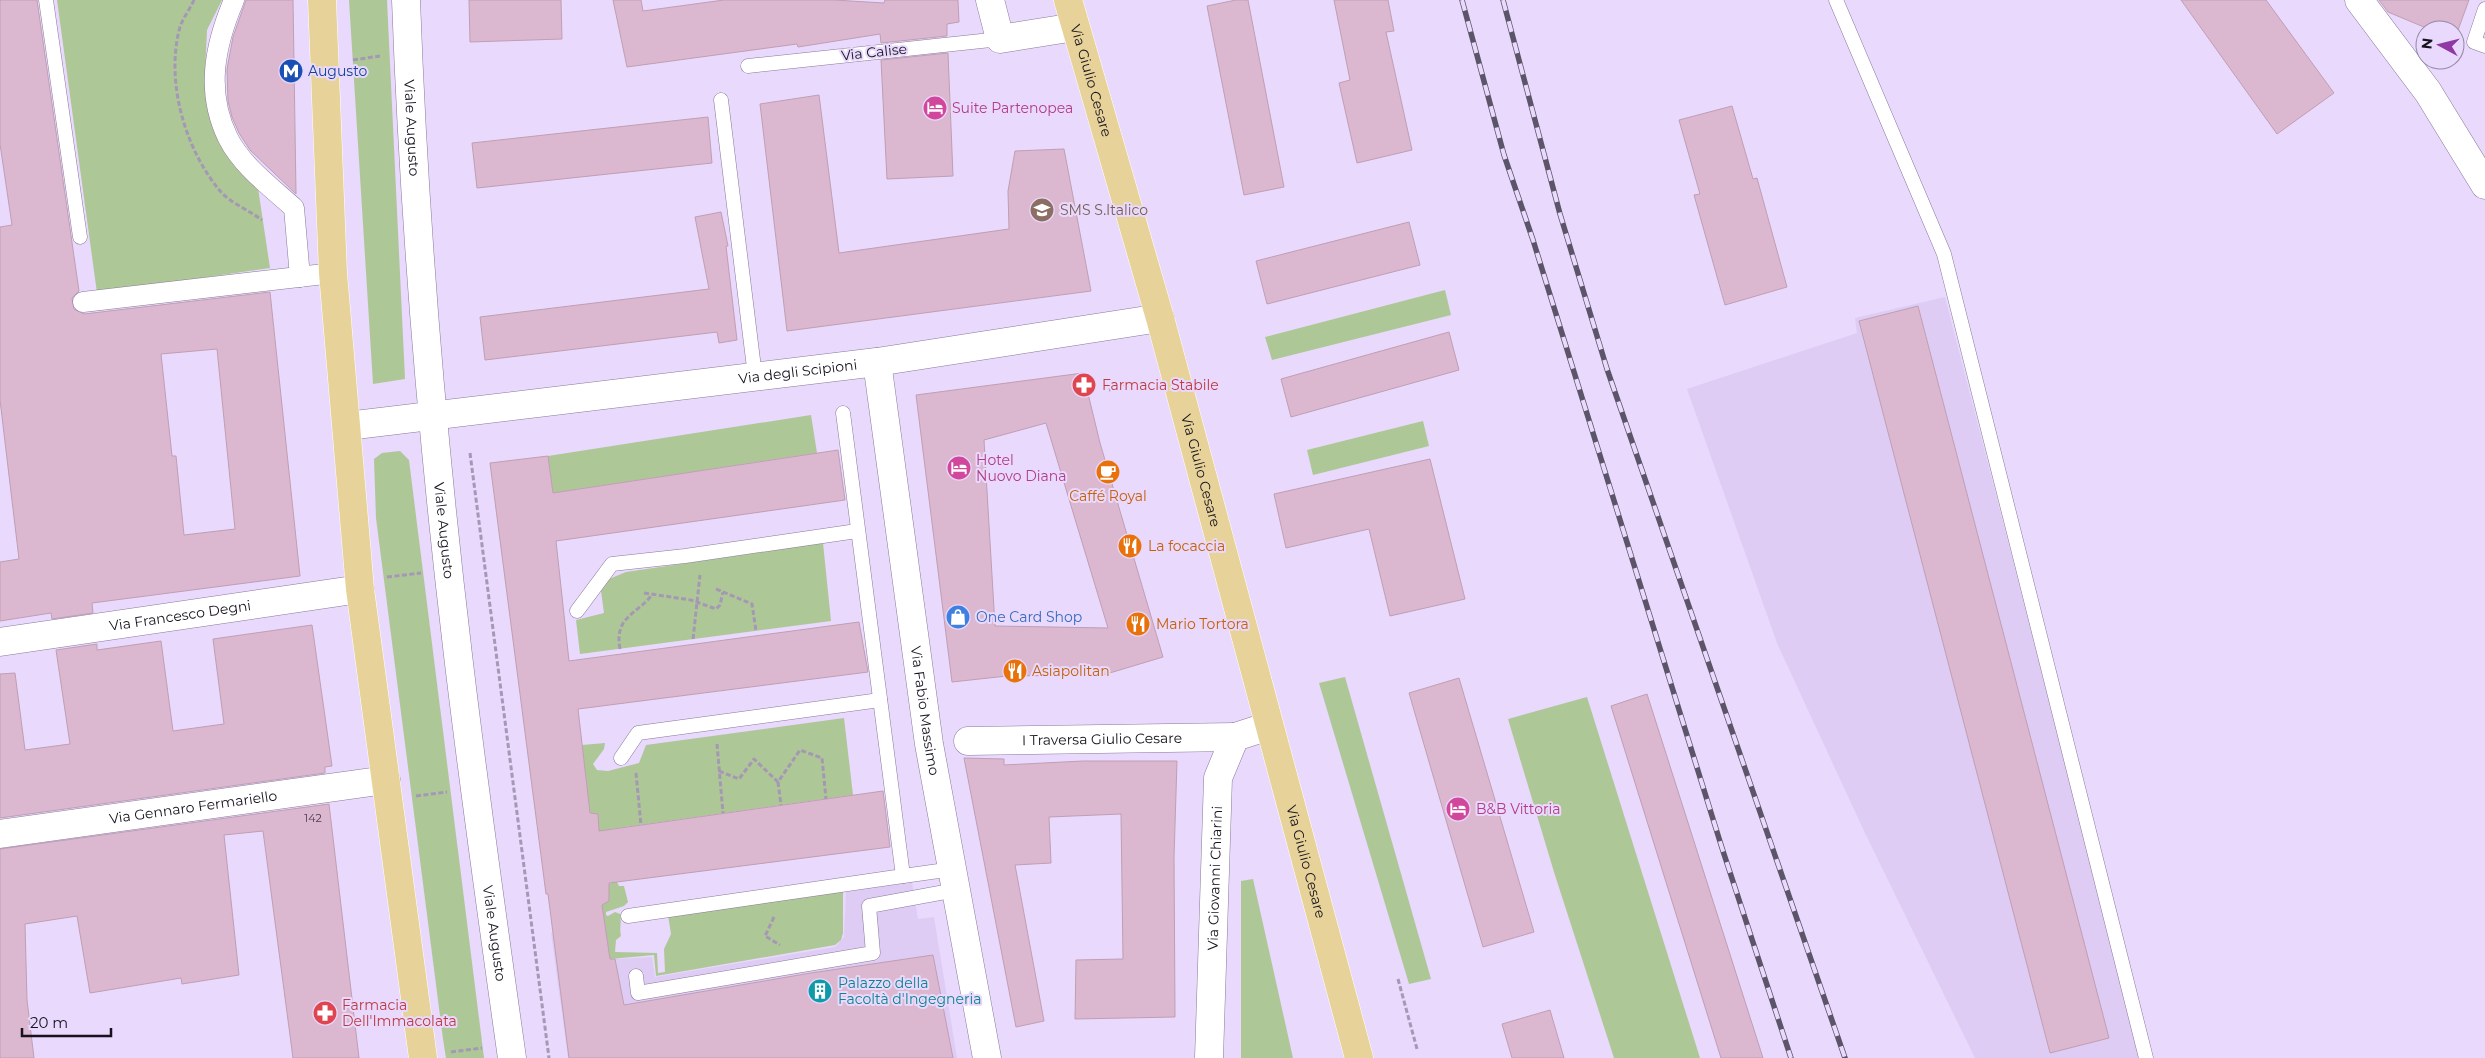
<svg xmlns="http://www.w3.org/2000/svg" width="2485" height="1058" font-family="Montserrat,sans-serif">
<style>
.built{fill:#deccf5}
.green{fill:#aec797}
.building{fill:#dbb8cf;stroke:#c09eb4;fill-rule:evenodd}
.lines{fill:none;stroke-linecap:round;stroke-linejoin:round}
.service-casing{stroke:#887a9a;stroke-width:15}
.pedestrian-casing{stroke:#887a9a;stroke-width:21}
.minor-casing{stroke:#887a9a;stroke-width:29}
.primary-casing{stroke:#fff;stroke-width:29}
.path{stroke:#a498b4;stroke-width:3;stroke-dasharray:5 2.5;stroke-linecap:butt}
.service{stroke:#fff;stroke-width:14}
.pedestrian{stroke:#fff;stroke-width:20}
.minor{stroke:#fff;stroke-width:28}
.primary{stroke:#e7d399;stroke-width:28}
.rail-casing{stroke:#5c5468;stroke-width:5.5}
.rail{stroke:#e8d9fd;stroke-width:4;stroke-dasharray:11;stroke-linecap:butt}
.labels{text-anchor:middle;stroke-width:4;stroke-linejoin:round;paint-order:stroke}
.number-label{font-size:11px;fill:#483c4a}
.street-label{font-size:14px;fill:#17121e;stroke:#e8d9fd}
.transit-label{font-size:14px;fill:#164399;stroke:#e8d9fd;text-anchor:start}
.hotel-label{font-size:14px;fill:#b23c85;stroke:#e8d9fd;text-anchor:start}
.education-label{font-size:14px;fill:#785e54;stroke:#e8d9fd;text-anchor:start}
.health-label{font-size:14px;fill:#be3a42;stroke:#e8d9fd;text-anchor:start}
.food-label{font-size:14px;fill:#c56008;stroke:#e8d9fd;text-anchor:start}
.shop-label{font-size:14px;fill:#366cbe;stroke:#e8d9fd;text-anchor:start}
.culture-label{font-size:14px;fill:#0d838f;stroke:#e8d9fd;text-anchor:start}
</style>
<rect width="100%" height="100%" fill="#e8d9fd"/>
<g class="built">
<path d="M1945,297L2141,1058H1975L1864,831L1777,643L1687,389L1857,333L1855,318Z"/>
<path d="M912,882L918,919L934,917L957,1058H568L551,933L607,926L618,959L652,957L655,977L835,947L844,937L846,892Z"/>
</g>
<g class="green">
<path d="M57,0H222L207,30L205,73L214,115L258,188L270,268L97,293Z"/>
<path d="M349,0H387L405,379L373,384Z"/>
<path d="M1445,290L1451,315L1272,360L1265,337Z"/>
<path d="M811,415L817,453L553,493L548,456Z"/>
<path d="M1423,421L1429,446L1313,475L1307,450Z"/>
<path d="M400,451L409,460L484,1058H446L443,1039L376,518L374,459L382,453Z"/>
<path d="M823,543L831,621L580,654L576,620L604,613L601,591L609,579L626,572Z"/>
<path d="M1345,677L1431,979L1409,984L1319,683Z"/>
<path d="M1587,697L1700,1058H1614L1554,872L1508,719Z"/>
<path d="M844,718L853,795L611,829L605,831L599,837L598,814L590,813L582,745L605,743L604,749L593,764L597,770L608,771L639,763L646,745Z"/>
<path d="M1253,879L1293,1058H1241V881Z"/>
<path d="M616,880L619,886H624L628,902L624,906L606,912V915L608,916L615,912L620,914C622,922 619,928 621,936L616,940L615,952L657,953L658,973L665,972L664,949L671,934L668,915L843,891V933L841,940L835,945L656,976L654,955L610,959L602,905L609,901V884Z"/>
</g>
<g class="building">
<path d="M0,0H37L79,291L72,298L74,309L84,314L270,292L300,576L92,603L93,613L52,619L51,613L0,621V562L19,559L0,400V227L12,225L0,144ZM217,349L235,529L184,535L176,456H172L161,354Z"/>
<path d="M246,0H293L296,194L250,150L239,133L232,117L228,101L227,69L233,37Z"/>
<path d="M469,0H561L562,39L470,42Z"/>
<path d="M613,0H641L643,11L724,0H834L884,3L885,0H958L959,22L947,24V36L881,43L880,34L798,47L797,44L627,67Z"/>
<path d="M1236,0H1248L1284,187L1244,195L1207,6Z"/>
<path d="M1334,0H1388L1394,31L1386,32L1412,150L1357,163L1339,83L1350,80Z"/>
<path d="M2181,0H2266L2334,93L2277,134Z"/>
<path d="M2379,0H2469L2458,30H2431L2388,12Z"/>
<path d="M948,53L953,176L887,179L881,60Z"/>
<path d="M819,95L839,253L1009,229L1008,191L1015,151L1064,149L1091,291L787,331L760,104Z"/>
<path d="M1732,106L1753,179L1757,178L1787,287L1725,305L1694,195L1700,194L1679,120Z"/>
<path d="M708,117L712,163L477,188L472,143Z"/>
<path d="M721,212L728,246H726L737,340L719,343L717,332L485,360L480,317L709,289L695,217Z"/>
<path d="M1409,222L1420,265L1267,304L1256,261Z"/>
<path d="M1918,306L2109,1038L2050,1053L1859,321Z"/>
<path d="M1449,332L1459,370L1291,417L1281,379Z"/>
<path d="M1083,373L1100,443L1163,657L1103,675L1007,676L952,682L916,395ZM1046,423L1108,628L995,626L984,440Z"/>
<path d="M838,450L845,500L556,541L569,661L859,622L866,661L868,672L578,709L590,813L598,814L599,831L883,791L890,847L609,883V901L602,905L610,959H615L624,1005L811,973L933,955L953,1058H569L548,894H546L490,463L548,456L553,493Z"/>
<path d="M1430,459L1465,599L1390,616L1369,529L1286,548L1274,494Z"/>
<path d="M312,625L332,766L325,767V773L0,818V674L15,673L25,750L70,744L56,650L97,644V650L161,641L173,731L224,724L213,639Z"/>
<path d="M1459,678L1534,932L1483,947L1409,693Z"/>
<path d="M1647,694L1763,1058H1721L1611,706Z"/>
<path d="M964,758L1004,759V765L1083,761H1177L1174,857L1175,1017L1075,1019L1076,960L1123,959L1121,814L1049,817L1051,863L1015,865L1044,1021L1016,1027Z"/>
<path d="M329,804L359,1058H293L263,831L224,835L239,975L182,984L181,978L90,993L77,916L25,924L27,1000L34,1058H0V849Z"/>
<path d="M1550,1010L1564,1058H1512L1502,1024Z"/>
</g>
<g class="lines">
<defs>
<g id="service">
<path d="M46,0L80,237"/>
<path d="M1836,0L1944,254L2146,1058"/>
<path d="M2485,9L2474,42L2485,46"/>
<path d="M748,66L1000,39"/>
<path d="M721,100L755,376"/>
<path d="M577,611L612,564L685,556L857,531"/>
<path d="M621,758L638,733L880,700"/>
<path d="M903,876L953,869"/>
<path d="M628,916L903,876L843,413"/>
<path d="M636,976L638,993L873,953L869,906L956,890"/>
</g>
<g id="pedestrian">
<path d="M234,0C215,45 205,91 228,138C242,166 272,188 294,208L300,277"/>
<path d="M83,302L333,273"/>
</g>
<g id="minor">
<path id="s1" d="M406,0C414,219 432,438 458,655C474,790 493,924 512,1058"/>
<path d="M990,0L1000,39L1075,27"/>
<path d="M2359,0L2428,92L2485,185"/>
<path id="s2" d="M877,362L929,744L987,1058"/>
<path id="s3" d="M347,426L877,362L1160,318"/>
<path id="s4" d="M0,642L360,589"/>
<path id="s5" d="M968,741L1235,737"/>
<path id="s6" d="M0,834L386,780"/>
<path id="s7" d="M1209,1058L1218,778L1235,737L1269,726"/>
</g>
<g id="primary">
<path d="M322,0L333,273L360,589L423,1058"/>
<path id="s8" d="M1068,0L1160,318L1359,1058"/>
</g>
</defs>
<use href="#service" class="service-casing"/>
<use href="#pedestrian" class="pedestrian-casing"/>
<use href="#minor" class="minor-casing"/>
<use href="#primary" class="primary-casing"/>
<g class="path">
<path d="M194,0C190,9 183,18 180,27C165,81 185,150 221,192C231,203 250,211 262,220"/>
<path d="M353,60L380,56"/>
<path d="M1109,390L1126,384"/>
<path d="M470,453L549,1058"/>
<path d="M387,577L421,573"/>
<path d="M716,589L752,604L756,631"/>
<path d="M644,593L691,600L716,609L720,605L723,592"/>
<path d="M693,639L700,575"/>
<path d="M620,649C614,617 636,615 652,595"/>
<path d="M717,744L723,813"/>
<path d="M719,771L739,779L754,759L778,782L800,750L822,758L826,799"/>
<path d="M636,773L641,825"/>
<path d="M778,782L781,805"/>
<path d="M416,796L447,792"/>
<path d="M774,917L765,936L780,945"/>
<path d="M1398,979L1417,1049"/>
<path d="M451,1052L482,1048"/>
</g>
<use href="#service" class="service"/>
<use href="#pedestrian" class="pedestrian"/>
<use href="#minor" class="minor"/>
<use href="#primary" class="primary"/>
<defs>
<g id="rail">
<path d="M1462,0L1504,155L1533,240L1722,848L1791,1058"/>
<path d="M1503,0L1560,214L1607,369L1845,1058"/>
</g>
</defs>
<use href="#rail" class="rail-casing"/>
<use href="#rail" class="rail"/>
</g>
<defs>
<symbol id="metro-disc" viewBox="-11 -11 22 22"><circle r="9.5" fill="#1a4fb4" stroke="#e8d9fd"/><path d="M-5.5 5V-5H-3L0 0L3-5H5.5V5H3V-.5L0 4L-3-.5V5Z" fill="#fff"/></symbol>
<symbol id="hotel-disc" viewBox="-11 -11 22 22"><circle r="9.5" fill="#d1479c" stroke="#e8d9fd"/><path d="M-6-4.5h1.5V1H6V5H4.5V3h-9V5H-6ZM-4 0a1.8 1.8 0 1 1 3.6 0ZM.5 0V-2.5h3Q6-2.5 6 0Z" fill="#fff"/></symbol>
<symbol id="school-disc" viewBox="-11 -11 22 22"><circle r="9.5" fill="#8d6e63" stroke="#e8d9fd"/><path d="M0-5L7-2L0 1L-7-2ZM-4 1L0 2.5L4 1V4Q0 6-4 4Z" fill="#fff"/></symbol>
<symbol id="pharmacy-disc" viewBox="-11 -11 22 22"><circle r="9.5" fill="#e0444e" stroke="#e8d9fd"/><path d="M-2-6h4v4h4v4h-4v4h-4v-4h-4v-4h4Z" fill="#fff"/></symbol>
<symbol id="cafe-disc" viewBox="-11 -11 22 22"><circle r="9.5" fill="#e8710a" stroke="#e8d9fd"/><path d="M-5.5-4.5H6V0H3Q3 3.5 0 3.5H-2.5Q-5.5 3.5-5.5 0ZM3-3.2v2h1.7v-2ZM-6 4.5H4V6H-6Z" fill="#fff"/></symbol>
<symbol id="restaurant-disc" viewBox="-11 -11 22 22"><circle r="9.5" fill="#e8710a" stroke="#e8d9fd"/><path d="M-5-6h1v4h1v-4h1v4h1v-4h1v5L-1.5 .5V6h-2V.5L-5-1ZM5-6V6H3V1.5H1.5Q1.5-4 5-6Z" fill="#fff"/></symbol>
<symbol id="shop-disc" viewBox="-11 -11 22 22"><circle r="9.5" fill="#3f7fe0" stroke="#e8d9fd"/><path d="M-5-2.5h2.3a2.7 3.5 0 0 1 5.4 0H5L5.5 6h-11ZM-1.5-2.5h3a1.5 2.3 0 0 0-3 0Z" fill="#fff"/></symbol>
<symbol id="building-disc" viewBox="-11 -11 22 22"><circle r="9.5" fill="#0f9aa8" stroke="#e8d9fd"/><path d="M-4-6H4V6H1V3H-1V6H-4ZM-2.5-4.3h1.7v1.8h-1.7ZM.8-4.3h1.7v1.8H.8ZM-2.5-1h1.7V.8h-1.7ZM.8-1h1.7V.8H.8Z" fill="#fff"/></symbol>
</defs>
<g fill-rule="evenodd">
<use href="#metro-disc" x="277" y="57" width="28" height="28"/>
<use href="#hotel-disc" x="921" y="94" width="28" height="28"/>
<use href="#school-disc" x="1028" y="196" width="28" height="28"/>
<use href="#pharmacy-disc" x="1070" y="371" width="28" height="28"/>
<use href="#hotel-disc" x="945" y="454" width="28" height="28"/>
<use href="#cafe-disc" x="1094" y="458" width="28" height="28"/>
<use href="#restaurant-disc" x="1116" y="532" width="28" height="28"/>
<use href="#shop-disc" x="944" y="603" width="28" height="28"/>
<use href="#restaurant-disc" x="1124" y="610" width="28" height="28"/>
<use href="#restaurant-disc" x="1001" y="657" width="28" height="28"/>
<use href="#hotel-disc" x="1444" y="795" width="28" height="28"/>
<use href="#building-disc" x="806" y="977" width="28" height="28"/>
<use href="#pharmacy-disc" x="311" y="999" width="28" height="28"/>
</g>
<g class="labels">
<g class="number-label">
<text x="313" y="822">142</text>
</g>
<g class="street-label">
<text transform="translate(874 52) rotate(-6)" y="5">Via Calise</text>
<text dy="5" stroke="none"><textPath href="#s8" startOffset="84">Via Giulio Cesare</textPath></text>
<text dy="5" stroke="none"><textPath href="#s1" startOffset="128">Viale Augusto</textPath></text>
<text dy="5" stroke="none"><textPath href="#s3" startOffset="454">Via degli Scipioni</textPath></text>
<text dy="5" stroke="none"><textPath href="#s8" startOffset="489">Via Giulio Cesare</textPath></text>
<text dy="5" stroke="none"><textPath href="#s1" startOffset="532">Viale Augusto</textPath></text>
<text dy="5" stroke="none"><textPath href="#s4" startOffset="182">Via Francesco Degni</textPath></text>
<text dy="5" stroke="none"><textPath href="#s2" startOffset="352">Via Fabio Massimo</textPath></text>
<text dy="5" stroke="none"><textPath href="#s5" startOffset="134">I Traversa Giulio Cesare</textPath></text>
<text dy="5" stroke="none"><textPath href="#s6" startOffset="195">Via Gennaro Fermariello</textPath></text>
<text dy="5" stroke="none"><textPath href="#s8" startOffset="894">Via Giulio Cesare</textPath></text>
<text dy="5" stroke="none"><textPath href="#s7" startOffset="180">Via Giovanni Chiarini</textPath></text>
<text dy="5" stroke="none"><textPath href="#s1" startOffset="938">Viale Augusto</textPath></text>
</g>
<g class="transit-label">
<text x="308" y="76">Augusto</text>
</g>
<g class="hotel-label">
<text x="952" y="113">Suite Partenopea</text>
<text x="976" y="465">Hotel<tspan x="976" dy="16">Nuovo Diana</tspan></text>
<text x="1476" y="814">B&amp;B Vittoria</text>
</g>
<g class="education-label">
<text x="1060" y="215">SMS S.Italico</text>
</g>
<g class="health-label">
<text x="1102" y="390">Farmacia Stabile</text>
<text x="342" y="1010">Farmacia<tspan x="342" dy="16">Dell'Immacolata</tspan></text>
</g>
<g class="food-label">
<text x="1108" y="501" text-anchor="middle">Caffé Royal</text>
<text x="1148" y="551">La focaccia</text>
<text x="1156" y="629">Mario Tortora</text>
<text x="1032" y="676">Asiapolitan</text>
</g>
<g class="shop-label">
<text x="976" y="622">One Card Shop</text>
</g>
<g class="culture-label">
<text x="838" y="988">Palazzo della<tspan x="838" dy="16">Facoltà d'Ingegneria</tspan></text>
</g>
</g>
<g transform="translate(2440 45) rotate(277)"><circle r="24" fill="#e8d9fd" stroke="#9489a4"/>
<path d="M0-4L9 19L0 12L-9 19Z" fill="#9038a4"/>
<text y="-8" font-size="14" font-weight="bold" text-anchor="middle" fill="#17121e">N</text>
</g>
<path d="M22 1028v8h89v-8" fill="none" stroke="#17121e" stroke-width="2.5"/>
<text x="30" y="1028" font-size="15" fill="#17121e" stroke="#e8d9fd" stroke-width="4" paint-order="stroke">20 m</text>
</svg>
